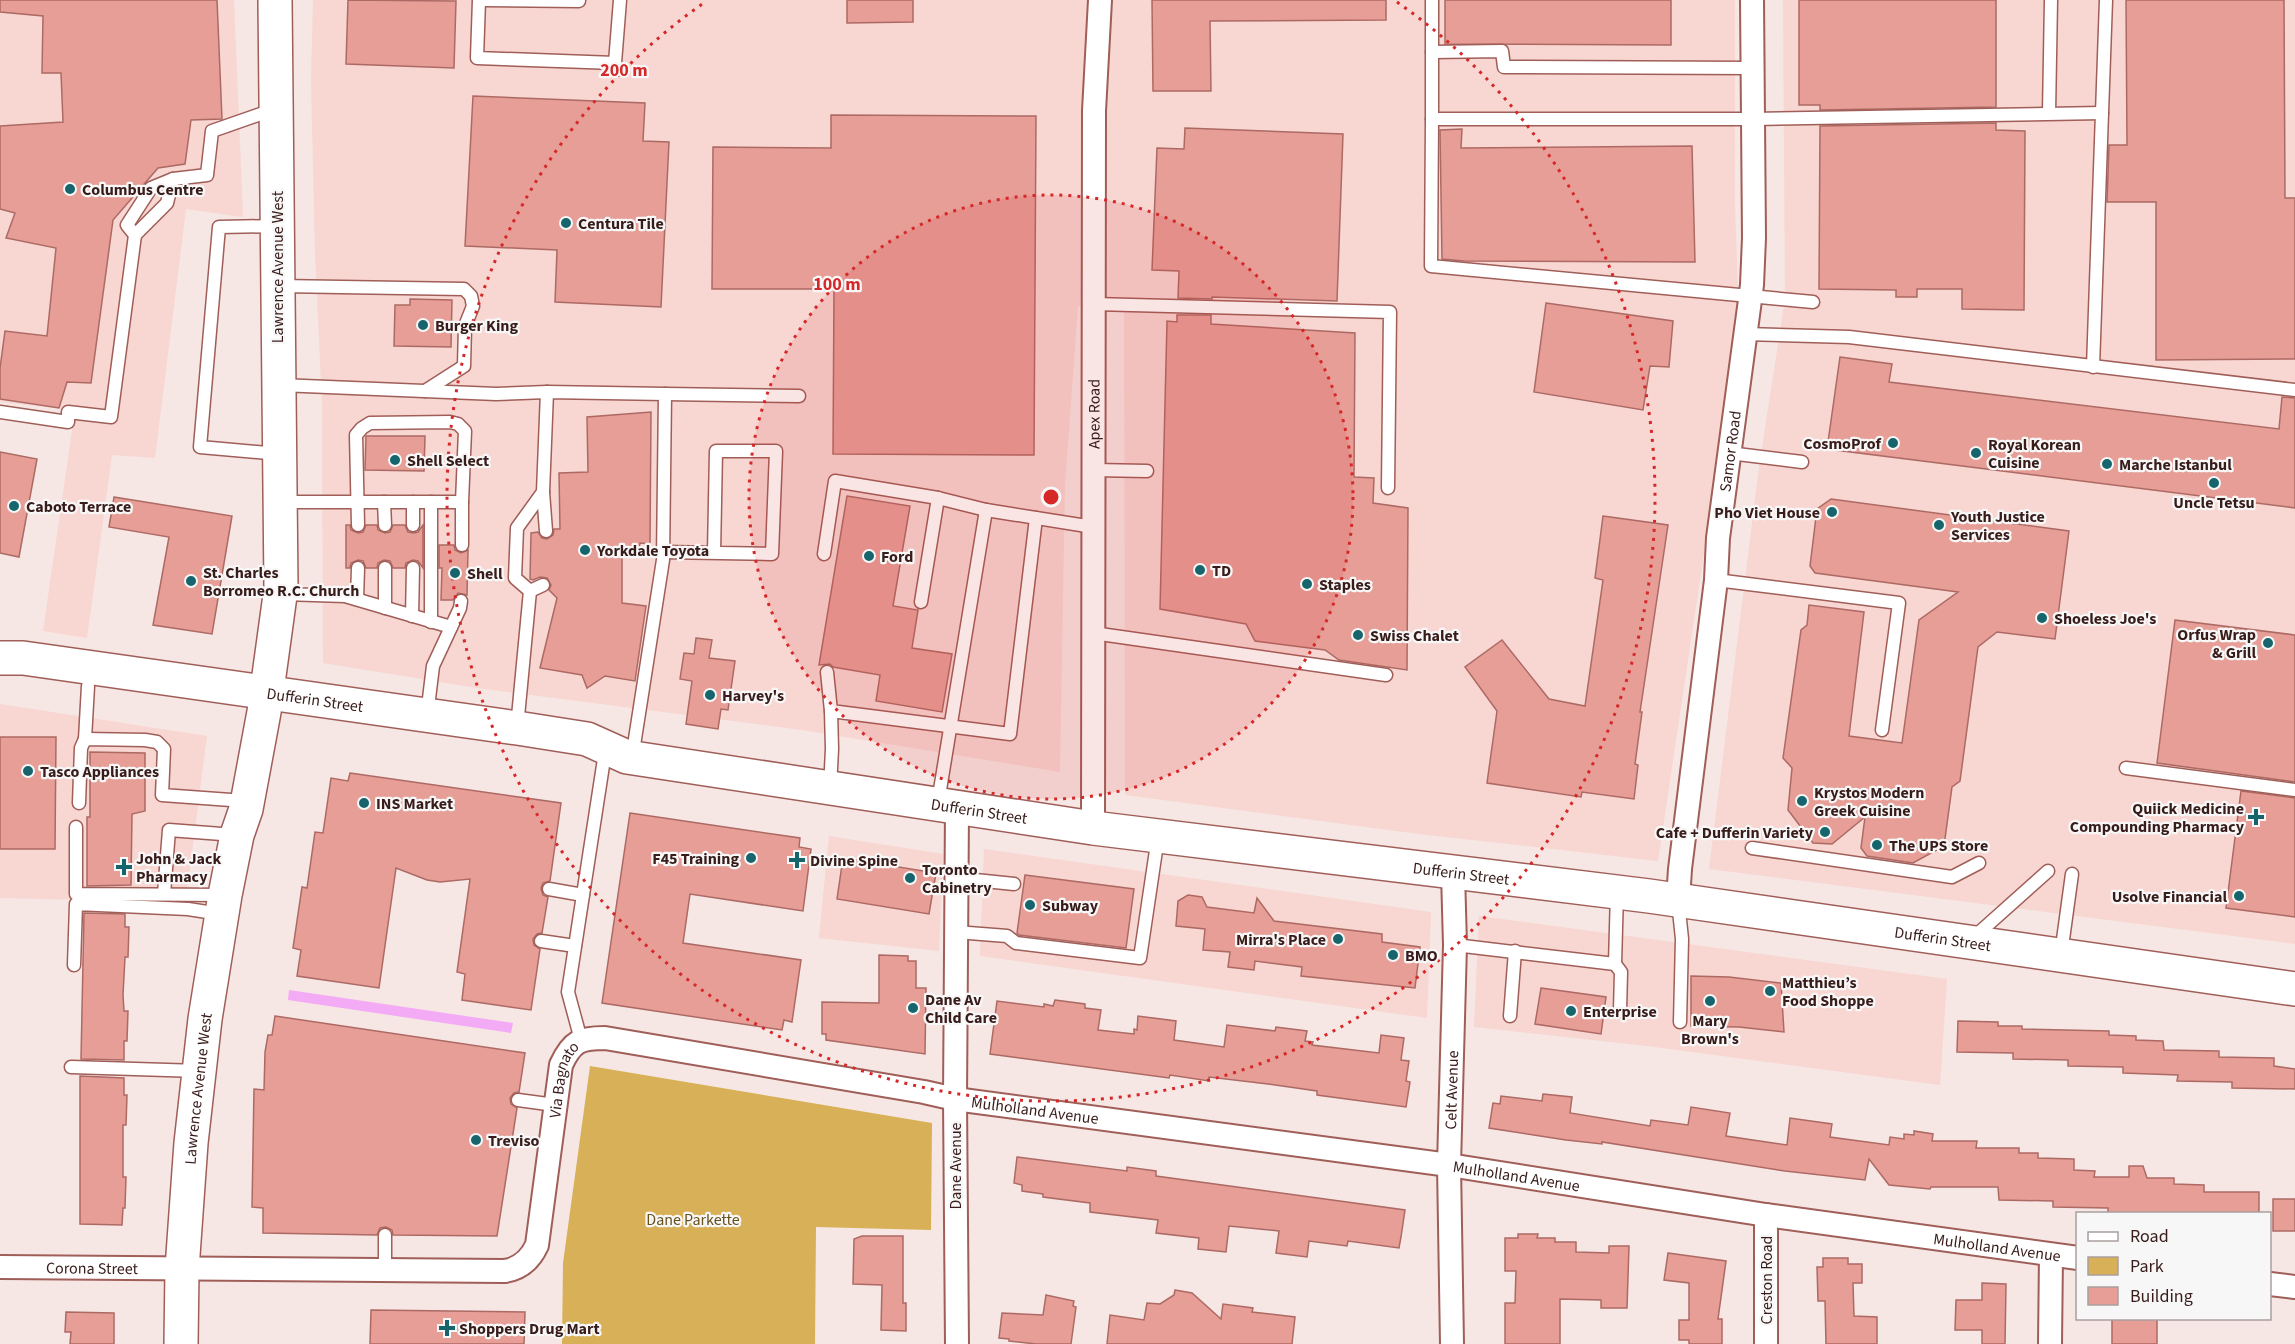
<svg xmlns="http://www.w3.org/2000/svg" width="2295" height="1344" font-family="'Source Sans 3',sans-serif">
<style>
.built{fill:#f8d6d2}
.green{fill:#d8b058}
.water{fill:#f3abf6}
.building{fill:#e69e97;stroke:#ad6a64;stroke-width:1.5}
.lines{fill:none;stroke-linecap:round;stroke-linejoin:round}
.lane-casing{stroke:#a05e58;stroke-width:15}
.street-casing{stroke:#a05e58;stroke-width:26}
.secondary-casing{stroke:#a05e58;stroke-width:36}
.lane{stroke:#fff;stroke-width:12}
.street{stroke:#fff;stroke-width:22}
.secondary{stroke:#fff;stroke-width:33}
.ring{fill:none;stroke:#d62828;stroke-width:3;stroke-dasharray:3 6}
.poi-dot{fill:#16646c;stroke:#f7f7f7;stroke-width:2}
.labels{text-anchor:middle;stroke-width:4.5;stroke-linejoin:round;paint-order:stroke}
.poi-label{font-size:16px;font-weight:bold;fill:#381c1a;stroke:#f7f7f7;text-anchor:start}
.street-label{font-size:16px;fill:#381c1a;stroke:#f7f7f7}
.park-label{font-size:16px;fill:#68511b;stroke:#f7f7f7}
.centre{fill:#d62828;stroke:#f7f7f7;stroke-width:3}
.ring-label{font-size:18px;text-anchor:middle;font-weight:bold;fill:#d62828;stroke:#f7f7f7;stroke-width:4.5;stroke-linejoin:round;paint-order:stroke}
</style>
<rect width="100%" height="100%" fill="#f6e6e4"/>
<g class="built">
<path d="M0,0H234L243,217L186,209L155,458L112,455L87,638L43,631L75,410L0,402Z"/>
<path d="M313,0H1735V207L1739,319L1658,861L1419,834L1125,795L1124,310L1078,306L1065,486L1060,772L802,730L477,688L323,663L322,404L315,253L311,82Z"/>
<path d="M1783,0H2295V944L1709,869L1759,467L1785,299Z"/>
<path d="M0,704L207,736L184,914L86,900L0,898Z"/>
<path d="M829,836L943,854L939,951L819,938Z"/>
<path d="M984,849L1431,912L1427,1018L980,956Z"/>
<path d="M1479,916L1947,979L1940,1085L1647,1046L1474,1027Z"/>
</g>
<path class="green" d="M590,1066L932,1123L931,1230L816,1227L815,1344H562L563,1263Z"/>
<path class="water" d="M289,990L513,1023L511,1033L288,1000Z"/>
<g class="building">
<path d="M0,0H217L222,119L191,120L185,164L158,168L113,220L91,383L67,382L59,408L0,399V368L5,331L47,336L56,248L6,238L15,213L0,209V126L63,122L61,73H42L43,16L0,12Z"/>
<path d="M348,0L456,1L454,68L346,64Z"/>
<path d="M847,0H913V22L847,23Z"/>
<path d="M1152,0H1386V20L1210,21L1211,91H1153Z"/>
<path d="M1445,0H1671V45L1445,44Z"/>
<path d="M1799,0H1996V107L1820,110V105H1799Z"/>
<path d="M2126,0H2284L2285,198H2295V359L2156,360V202H2107L2109,145H2127Z"/>
<path d="M473,96L645,103L643,141L669,142L661,307L555,302L557,250L465,246Z"/>
<path d="M831,115L1036,116L1034,455L833,454L834,289H712L713,147L831,148Z"/>
<path d="M1996,123V130L2025,131L2024,310L1962,309V289H1917V297H1896V290L1819,289L1820,126Z"/>
<path d="M1185,128L1343,134L1337,301L1212,297V299L1178,298L1179,271L1152,270L1157,148L1184,149Z"/>
<path d="M1462,129L1461,148L1692,146L1695,262L1464,261L1442,259L1440,130Z"/>
<path d="M410,299L452,300L451,347L394,346L395,305H410Z"/>
<path d="M1546,303L1673,321L1669,367L1650,366L1643,410L1534,392Z"/>
<path d="M1177,315H1211V324L1355,333L1354,477L1374,478L1373,503L1408,508L1407,670L1339,660L1325,650L1255,641L1246,624L1160,609L1167,321L1177,322Z"/>
<path d="M1840,357L1892,364L1889,382L2279,429L2282,397L2295,398V508L1827,449Z"/>
<path d="M651,412L650,544L640,543L638,555L622,556V603L646,606L635,681L605,676L587,688L582,675L540,668L557,598L549,590L551,585L547,578L540,577L533,580L530,579L531,533L538,532L542,538L547,539L553,535L554,529H560L559,473L588,472L587,417Z"/>
<path d="M366,436H425L424,471L365,470Z"/>
<path d="M0,452L37,459L19,557L0,553Z"/>
<path d="M847,496L910,506L893,606L918,610L912,648L952,654L942,712L876,701L880,675L833,667L830,664L819,665Z"/>
<path d="M114,497L232,516L212,634L153,625L169,537L109,527Z"/>
<path d="M1831,499L2069,531L2055,639L1997,632L1978,647L1960,781L1952,787L1944,846L1913,863L1867,856L1861,848L1865,817L1832,844L1813,843L1788,810L1792,768L1783,758L1801,630L1807,625L1809,605L1864,612L1849,736L1902,743L1919,620L1958,592L1815,573L1810,566L1817,509Z"/>
<path d="M1603,516L1668,525L1640,712H1642L1635,764L1638,765L1634,799L1582,792L1581,797L1487,783L1497,711L1465,667L1502,640L1549,699L1585,706L1603,580L1595,578Z"/>
<path d="M346,525H350L351,530L358,533L363,532L366,525H377L378,530L385,533L390,532L393,525H405L408,532L414,533L418,532L423,525V568L418,561L413,560L406,563L405,568H393L390,561L384,560L378,563L377,568H366L363,561L358,560L351,563L350,568H346Z"/>
<path d="M439,545H454L455,550L461,553L468,550L467,595L458,593L453,600H441L442,568H439Z"/>
<path d="M2175,620L2295,635V782L2157,763Z"/>
<path d="M696,638L712,640L709,658L735,661L728,710L721,709L718,729L686,724L692,681L680,679L684,653L694,654Z"/>
<path d="M0,737H56L55,849H0Z"/>
<path d="M90,752L145,753V811L132,814L131,885L87,886V817H90Z"/>
<path d="M350,773L561,803L550,881L543,883L541,888L543,895L548,897L542,933L537,934L533,939L534,945L540,949L531,1010L462,1000L465,974L457,972L470,879L440,882L427,880L396,868L379,988L297,976L301,950L293,948L302,887L307,888L315,832L323,833L331,778L348,781Z"/>
<path d="M2241,791L2295,798V917L2226,908Z"/>
<path d="M630,813L800,838L799,847L811,849L803,911L690,894L683,943L801,960L792,1022L784,1020L782,1030L602,1003Z"/>
<path d="M843,858L936,873L929,914L837,899Z"/>
<path d="M1025,875L1134,889L1126,948L1019,935L1017,933Z"/>
<path d="M1188,895L1202,897L1207,907L1254,913L1257,898L1274,921L1382,934V942L1420,947L1415,988L1301,976L1302,967L1255,961L1254,970L1228,967L1230,952L1203,950L1205,929L1176,926L1178,901Z"/>
<path d="M84,913L125,914V927H129L128,957H125L123,995L124,1011H128L127,1041H124V1060L81,1059Z"/>
<path d="M879,955L908,956V961H916V988H926L925,1054L826,1040V1034H822V1002L879,1003Z"/>
<path d="M1691,976L1729,977L1781,983L1784,1032L1739,1027L1691,1026Z"/>
<path d="M1541,988L1606,997L1601,1034L1535,1024Z"/>
<path d="M1055,1000L1085,1004V1008L1101,1010L1098,1030L1134,1034V1029L1137,1030L1138,1016L1176,1021L1174,1040L1224,1047L1227,1025L1275,1031L1276,1027L1307,1031L1305,1041L1313,1042L1312,1045L1379,1053L1381,1035L1404,1038L1401,1060L1409,1061L1406,1081L1410,1082L1406,1107L1317,1095V1091L1268,1084L1209,1077V1081L1170,1075L1169,1078L990,1054L997,1001L1044,1007V1004L1053,1006Z"/>
<path d="M275,1016L525,1053L519,1092L514,1093L510,1098L511,1104L517,1108L497,1236L393,1235L392,1230L386,1227L380,1228L377,1235L263,1233V1208L252,1207L254,1089L264,1090L265,1052L268,1035H272Z"/>
<path d="M1958,1021L1998,1022V1026H2022V1029L2109,1031V1035L2136,1036V1040L2163,1041L2164,1050L2219,1051V1057L2274,1058V1066L2295,1069V1089L2232,1088V1082L2177,1081L2178,1075L2123,1073V1067L2068,1066V1060L2013,1059V1053L1957,1052Z"/>
<path d="M80,1076L124,1078V1095H127L126,1125H123V1177H126L125,1208H123L122,1225L80,1224Z"/>
<path d="M1543,1094L1572,1097L1570,1113L1650,1126L1651,1120L1688,1125L1691,1107L1730,1113L1726,1136L1787,1145L1790,1118L1832,1124L1830,1137L1889,1145L1890,1137L1904,1139V1134L1914,1135V1131L1933,1134L1932,1141H1977L1976,1148H2019V1153H2038V1158L2074,1159V1170L2095,1171L2094,1177H2129V1166H2143L2147,1178H2174V1184L2204,1185V1192H2259V1214H2108V1208L2053,1207V1201L1999,1200L1998,1187H1931L1930,1189L1889,1185L1869,1159L1865,1180L1785,1171L1602,1142V1144L1566,1140L1489,1128L1493,1103L1500,1104L1501,1096L1542,1101Z"/>
<path d="M1017,1157L1127,1171V1167L1156,1171V1176L1405,1210L1401,1237L1399,1248L1348,1241L1347,1246L1309,1241L1307,1257L1276,1253L1279,1231L1229,1226L1226,1252L1198,1249L1199,1238L1156,1233L1158,1220L1090,1212V1203L1043,1197V1194L1022,1191V1185L1014,1183Z"/>
<rect x="2273" y="1199" width="22" height="32"/>
<path d="M1518,1234H1538L1537,1238H1555V1242H1576V1252L1609,1253V1246H1629L1627,1308H1601V1300L1560,1299V1344H1505V1303H1515L1516,1271H1505V1238H1518Z"/>
<path d="M862,1236H903V1303H906V1331L881,1330L882,1285L853,1284L854,1239Z"/>
<path d="M1668,1253L1726,1261L1718,1319H1722V1344H1689V1340H1679V1320H1689V1283L1664,1280Z"/>
<path d="M1823,1258H1848V1264H1862V1283H1853L1854,1316L1877,1317V1344H1826L1825,1301H1818L1817,1267H1823Z"/>
<path d="M1982,1283L2006,1284L2005,1344H1982V1330H1955L1956,1300H1982Z"/>
<path d="M1175,1290L1192,1293L1221,1319L1223,1304L1253,1308L1252,1312L1295,1317L1292,1344H1107L1110,1315L1144,1320L1147,1303L1160,1304L1174,1295Z"/>
<path d="M1046,1295L1074,1301L1073,1306L1076,1307L1071,1344H1036L1009,1341V1339L999,1338L1002,1313L1043,1315Z"/>
<path d="M371,1310L525,1312L524,1344H370Z"/>
<path d="M66,1312L114,1313V1344H70L71,1332H65Z"/>
<path d="M2112,1318L2157,1319V1344H2112Z"/>
</g>
<g class="lines">
<defs>
<g id="lane">
<path d="M479,0L477,58L615,63L620,0"/>
<path d="M485,0L579,1"/>
<path d="M1432,52L1502,51L1504,67L1753,68"/>
<path d="M2049,113L2051,0"/>
<path d="M1432,119V0"/>
<path d="M276,226L219,227L200,447L279,454"/>
<path d="M135,235L167,203L173,179"/>
<path d="M280,286L464,289L471,296L473,306L465,326L464,366L425,391"/>
<path d="M1813,302L1431,266L1432,119H1753L2102,113"/>
<path d="M1094,304L1390,312L1388,488"/>
<path d="M1745,334L1849,337L2295,390"/>
<path d="M2093,367L2106,0"/>
<path d="M280,385L496,394L547,392"/>
<path d="M665,394L799,396"/>
<path d="M0,412L68,422V412L111,417L135,235L127,225L151,188L173,179L207,175L212,131L275,109"/>
<path d="M1729,453L1802,462"/>
<path d="M1094,470L1147,471"/>
<path d="M543,492L546,531"/>
<path d="M281,502C341,502 402,502 462,502L465,431L458,424L450,422L370,423L362,428L356,435L358,525"/>
<path d="M384,502L385,525"/>
<path d="M413,502V525"/>
<path d="M462,502V545"/>
<path d="M663,552L772,554L776,451H716L714,553"/>
<path d="M824,554L835,481L938,498L986,510L1093,527"/>
<path d="M1716,580L1899,603L1882,730"/>
<path d="M530,591L543,585"/>
<path d="M283,594L345,596L451,627"/>
<path d="M357,599L358,568"/>
<path d="M921,602L938,498"/>
<path d="M385,608V568"/>
<path d="M412,616L413,568"/>
<path d="M431,622V502"/>
<path d="M1093,633L1386,675"/>
<path d="M827,672L831,711L1010,734L1036,518"/>
<path d="M427,715L433,666L460,608L461,601"/>
<path d="M517,727L530,591L515,578L517,528L543,492L547,392L665,394L663,560L632,758"/>
<path d="M85,739L88,686"/>
<path d="M2126,768L2295,790"/>
<path d="M830,788L832,749L831,711"/>
<path d="M938,802L986,510"/>
<path d="M79,803L81,748L85,739L145,740L157,742L164,749L162,795L231,800"/>
<path d="M76,827V894L224,895"/>
<path d="M1752,848L1952,877L1979,863"/>
<path d="M956,878L1014,884"/>
<path d="M549,889L583,895"/>
<path d="M164,894L169,830L235,835"/>
<path d="M1678,901L1682,939L1680,1022"/>
<path d="M956,932L1007,936L1016,943L1140,958L1158,837"/>
<path d="M1973,938L2048,871"/>
<path d="M541,941L575,946"/>
<path d="M1455,945L1615,964L1617,892"/>
<path d="M2061,954L2072,874"/>
<path d="M1615,964L1621,972L1620,1011"/>
<path d="M74,965L76,904L188,909L220,914"/>
<path d="M1510,1016L1515,951"/>
<path d="M581,1040L568,992L604,759"/>
<path d="M71,1067L199,1071"/>
<path d="M518,1100L555,1105"/>
<path d="M385,1235V1271"/>
</g>
<g id="street">
<path id="s1" d="M1093,828L1094,111L1100,0"/>
<path id="s2" d="M1678,900L1680,869L1716,580L1718,538L1752,285L1754,238L1752,0"/>
<path id="s3" d="M0,1267L504,1271C520,1269 530,1260 537,1245L561,1065C572,1041 580,1038 605,1038L924,1092L955,1099L1449,1165L1766,1215L2078,1258"/>
<path d="M2270,1284L2295,1287"/>
<path d="M957,1344L955,1099L957,809"/>
<path id="s4" d="M1452,1344L1449,1165L1455,945L1453,873"/>
<path d="M1766,1344V1215"/>
<path d="M2050,1344L2051,1255"/>
</g>
<g id="secondary">
<path id="s5" d="M0,658H23L517,728L587,739L627,757L1093,828L1649,896L2295,989"/>
<path id="s6" d="M181,1344L182,1269L191,1143L205,1019L225,895L237,835L246,809L264,712L281,588L275,0"/>
</g>
</defs>
<use href="#lane" class="lane-casing"/>
<use href="#street" class="street-casing"/>
<use href="#secondary" class="secondary-casing"/>
<use href="#lane" class="lane"/>
<use href="#street" class="street"/>
<use href="#secondary" class="secondary"/>
</g>
<circle cx="1051" cy="497" r="302" fill="#d62828" fill-opacity=".12"/>
<g class="ring">
<circle cx="1051" cy="497" r="302"/>
<path d="M1397 2A604 604 0 1 1 705 2"/>
</g>
<g class="poi-dot">
<circle cx="70" cy="189" r="6"/>
<circle cx="566" cy="223" r="6"/>
<circle cx="423" cy="325" r="6"/>
<circle cx="1893" cy="443" r="6"/>
<circle cx="1976" cy="453" r="6"/>
<circle cx="395" cy="460" r="6"/>
<circle cx="2107" cy="464" r="6"/>
<circle cx="2214" cy="483" r="6"/>
<circle cx="14" cy="506" r="6"/>
<circle cx="1832" cy="512" r="6"/>
<circle cx="1939" cy="525" r="6"/>
<circle cx="585" cy="550" r="6"/>
<circle cx="869" cy="556" r="6"/>
<circle cx="1200" cy="570" r="6"/>
<circle cx="455" cy="573" r="6"/>
<circle cx="191" cy="581" r="6"/>
<circle cx="1307" cy="584" r="6"/>
<circle cx="2042" cy="618" r="6"/>
<circle cx="1358" cy="635" r="6"/>
<circle cx="2268" cy="643" r="6"/>
<circle cx="710" cy="695" r="6"/>
<circle cx="28" cy="771" r="6"/>
<circle cx="1802" cy="801" r="6"/>
<circle cx="364" cy="803" r="6"/>
<path d="M2253 808h6v6h6v6h-6v6h-6v-6h-6v-6h6z"/>
<circle cx="1825" cy="832" r="6"/>
<circle cx="1877" cy="845" r="6"/>
<circle cx="751" cy="858" r="6"/>
<path d="M794 851h6v6h6v6h-6v6h-6v-6h-6v-6h6z"/>
<path d="M121 858h6v6h6v6h-6v6h-6v-6h-6v-6h6z"/>
<circle cx="910" cy="878" r="6"/>
<circle cx="2239" cy="896" r="6"/>
<circle cx="1030" cy="905" r="6"/>
<circle cx="1338" cy="939" r="6"/>
<circle cx="1393" cy="955" r="6"/>
<circle cx="1770" cy="991" r="6"/>
<circle cx="1710" cy="1001" r="6"/>
<circle cx="913" cy="1008" r="6"/>
<circle cx="1571" cy="1011" r="6"/>
<circle cx="476" cy="1140" r="6"/>
<path d="M444 1319h6v6h6v6h-6v6h-6v-6h-6v-6h6z"/>
</g>
<g class="labels">
<g class="poi-label">
<text x="82" y="195">Columbus Centre</text>
<text x="578" y="229">Centura Tile</text>
<text x="435" y="331">Burger King</text>
<text x="1881" y="449" text-anchor="end">CosmoProf</text>
<text x="1988" y="450">Royal Korean<tspan x="1988" dy="18">Cuisine</tspan></text>
<text x="407" y="466">Shell Select</text>
<text x="2119" y="470">Marche Istanbul</text>
<text x="2214" y="508" text-anchor="middle">Uncle Tetsu</text>
<text x="26" y="512">Caboto Terrace</text>
<text x="1820" y="518" text-anchor="end">Pho Viet House</text>
<text x="1951" y="522">Youth Justice<tspan x="1951" dy="18">Services</tspan></text>
<text x="597" y="556">Yorkdale Toyota</text>
<text x="881" y="562">Ford</text>
<text x="1212" y="576">TD</text>
<text x="203" y="578">St. Charles<tspan x="203" dy="18">Borromeo R.C. Church</tspan></text>
<text x="467" y="579">Shell</text>
<text x="1319" y="590">Staples</text>
<text x="2054" y="624">Shoeless Joe's</text>
<text x="2256" y="640" text-anchor="end">Orfus Wrap<tspan x="2256" dy="18">&amp; Grill</tspan></text>
<text x="1370" y="641">Swiss Chalet</text>
<text x="722" y="701">Harvey's</text>
<text x="40" y="777">Tasco Appliances</text>
<text x="1814" y="798">Krystos Modern<tspan x="1814" dy="18">Greek Cuisine</tspan></text>
<text x="376" y="809">INS Market</text>
<text x="2244" y="814" text-anchor="end">Quiick Medicine<tspan x="2244" dy="18">Compounding Pharmacy</tspan></text>
<text x="1813" y="838" text-anchor="end">Cafe + Dufferin Variety</text>
<text x="1889" y="851">The UPS Store</text>
<text x="136" y="864">John &amp; Jack<tspan x="136" dy="18">Pharmacy</tspan></text>
<text x="739" y="864" text-anchor="end">F45 Training</text>
<text x="810" y="866">Divine Spine</text>
<text x="922" y="875">Toronto<tspan x="922" dy="18">Cabinetry</tspan></text>
<text x="2227" y="902" text-anchor="end">Usolve Financial</text>
<text x="1042" y="911">Subway</text>
<text x="1326" y="945" text-anchor="end">Mirra's Place</text>
<text x="1405" y="961">BMO</text>
<text x="1782" y="988">Matthieu’s<tspan x="1782" dy="18">Food Shoppe</tspan></text>
<text x="925" y="1005">Dane Av<tspan x="925" dy="18">Child Care</tspan></text>
<text x="1583" y="1017">Enterprise</text>
<text x="1710" y="1026" text-anchor="middle">Mary<tspan x="1710" dy="18">Brown's</tspan></text>
<text x="488" y="1146">Treviso</text>
<text x="459" y="1334">Shoppers Drug Mart</text>
</g>
<g class="street-label">
<text transform="translate(277 267) rotate(-90)" y="6">Lawrence Avenue West</text>
<text dy="6" stroke="none"><textPath href="#s1" startOffset="414">Apex Road</textPath></text>
<text dy="6" stroke="none"><textPath href="#s2" startOffset="452">Samor Road</textPath></text>
<text dy="6" stroke="none"><textPath href="#s5" startOffset="318">Dufferin Street</textPath></text>
<text dy="6" stroke="none"><textPath href="#s5" startOffset="993">Dufferin Street</textPath></text>
<text dy="6" stroke="none"><textPath href="#s5" startOffset="1479">Dufferin Street</textPath></text>
<text dy="6" stroke="none"><textPath href="#s5" startOffset="1965">Dufferin Street</textPath></text>
<text dy="6" stroke="none"><textPath href="#s3" startOffset="716">Via Bagnato</textPath></text>
<text dy="6" stroke="none"><textPath href="#s6" startOffset="256">Lawrence Avenue West</textPath></text>
<text dy="6" stroke="none"><textPath href="#s4" startOffset="254">Celt Avenue</textPath></text>
<text dy="6" stroke="none"><textPath href="#s3" startOffset="1222">Mulholland Avenue</textPath></text>
<text transform="translate(955 1166) rotate(-90)" y="6">Dane Avenue</text>
<text dy="6" stroke="none"><textPath href="#s3" startOffset="1708">Mulholland Avenue</textPath></text>
<text dy="6" stroke="none"><textPath href="#s3" startOffset="2194">Mulholland Avenue</textPath></text>
<text dy="6" stroke="none"><textPath href="#s3" startOffset="92">Corona Street</textPath></text>
<text transform="translate(1766 1280) rotate(-90)" y="6">Creston Road</text>
</g>
<g class="park-label">
<text x="693" y="1225">Dane Parkette</text>
</g>
</g>
<circle cx="1051" cy="497" r="9" class="centre"/>
<g class="ring-label">
<text x="624" y="76">200 m</text>
<text x="837" y="290">100 m</text>
</g>
<rect x="2076" y="1212" width="195" height="108" fill="#f7f7f7" stroke="#ab9f9f" stroke-width="1.5"/>
<rect x="2088" y="1232" width="30" height="9" fill="#ffffff" stroke="#ab9f9f" stroke-width="1.5"/>
<text x="2130" y="1242" font-size="18" fill="#381c1a">Road</text>
<rect x="2088" y="1257" width="30" height="18" fill="#d8b058" stroke="#ab9f9f" stroke-width="1.5"/>
<text x="2130" y="1272" font-size="18" fill="#381c1a">Park</text>
<rect x="2088" y="1287" width="30" height="18" fill="#e69e97" stroke="#ab9f9f" stroke-width="1.5"/>
<text x="2130" y="1302" font-size="18" fill="#381c1a">Building</text>
</svg>
